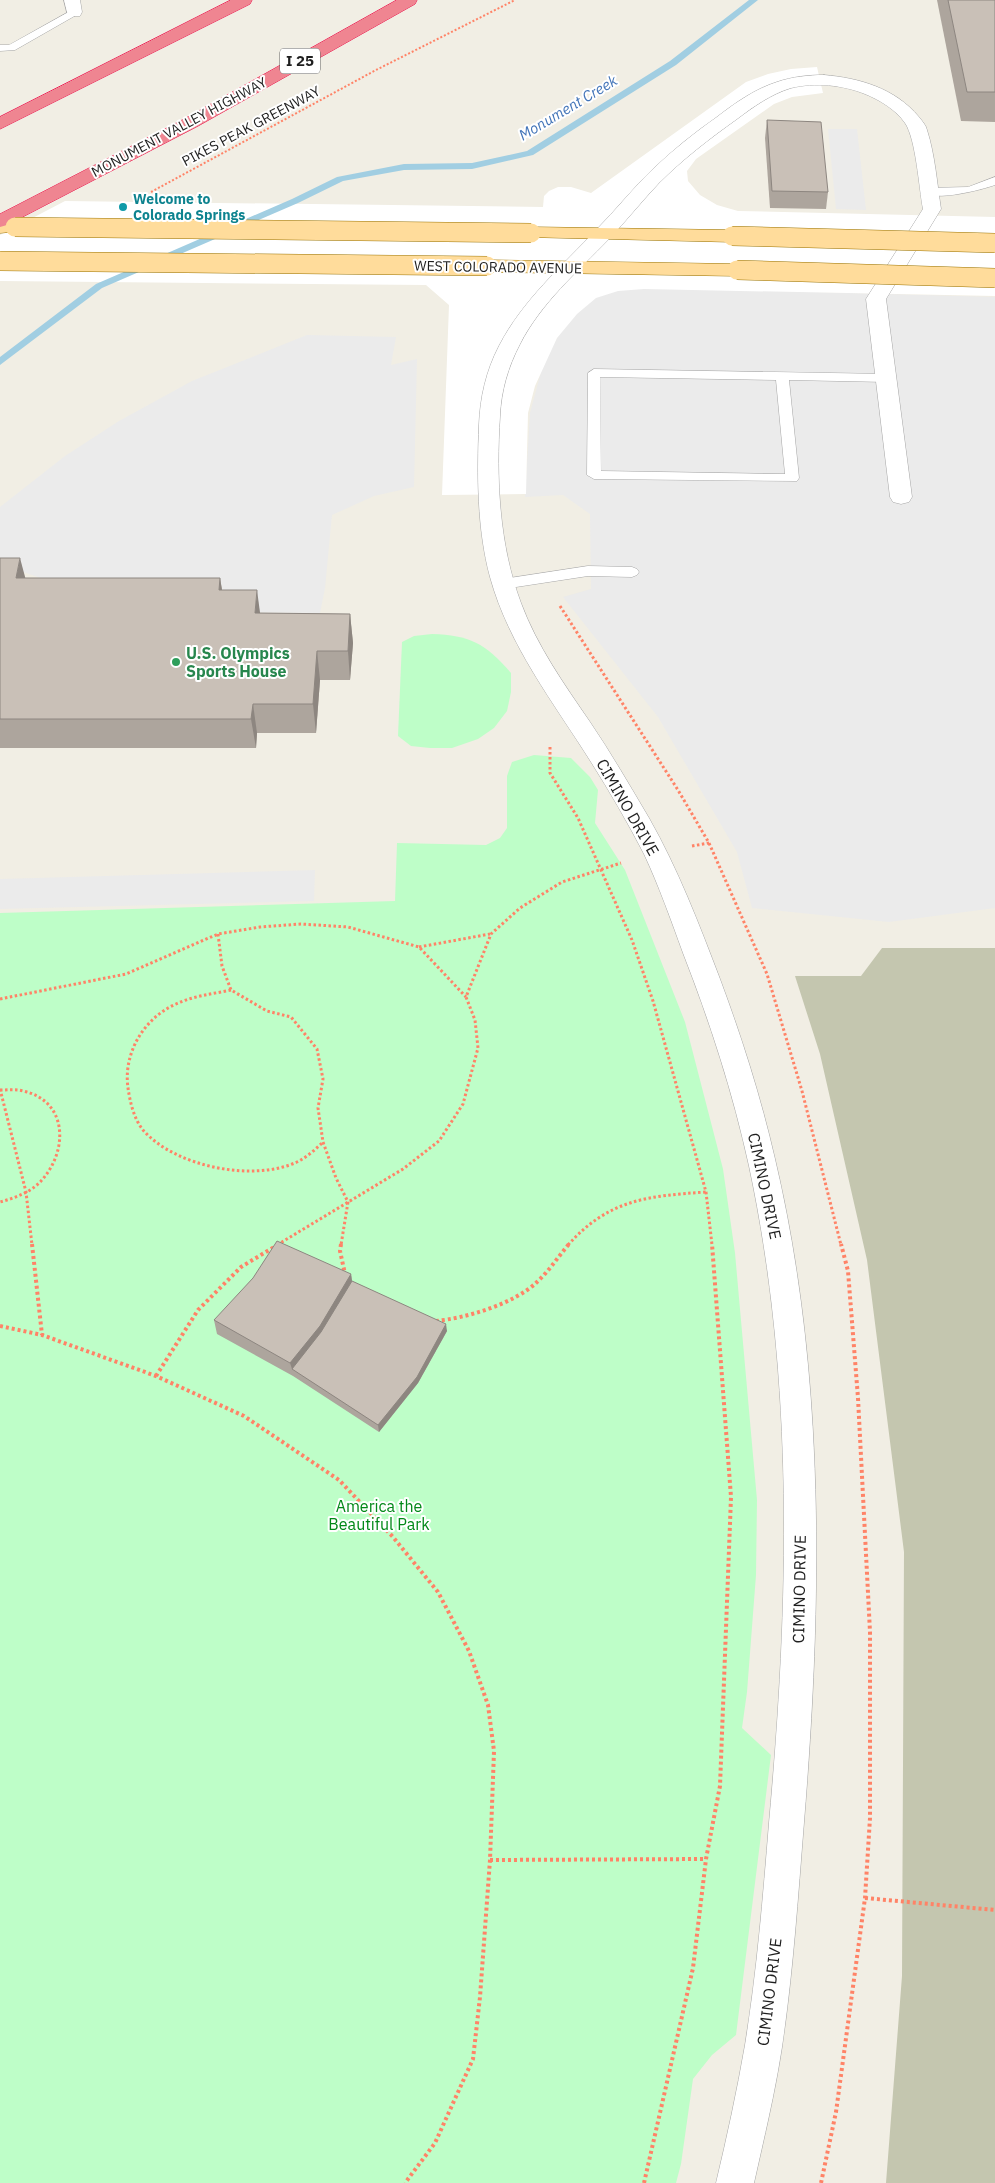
<svg xmlns="http://www.w3.org/2000/svg" width="995" height="2183" font-family="'IBM Plex Sans',sans-serif">
<style>
.construction{fill:#c4c6af}
.park{fill:#befec8}
.parking{fill:#ebebeb}
.pier{fill:#fff}
.lines{fill:none;stroke-linecap:round;stroke-linejoin:round}
.stream{fill:#a1cee2;fill-rule:evenodd}
.lane-casing{stroke:#a6a6a6;stroke-width:1}
.street-casing{stroke:#a6a6a6;stroke-width:1}
.primary-casing{stroke:#9a7300;stroke-width:1}
.highway-casing{stroke:#eb154d;stroke-width:1}
.path-far2{stroke:#ff8367;stroke-width:2;stroke-dasharray:2 2;stroke-linecap:butt}
.path-far1{stroke:#ff8367;stroke-width:3;stroke-dasharray:2.5 2.5;stroke-linecap:butt}
.path{stroke:#ff8367;stroke-width:4;stroke-dasharray:3 3;stroke-linecap:butt}
.lane{fill:#fff;fill-rule:evenodd}
.street{fill:#fff;fill-rule:evenodd}
.primary{fill:#ffdc9b;fill-rule:evenodd}
.highway{fill:#ef8591;fill-rule:evenodd}
.primary-bridge-casing{stroke:#9a7300;stroke-width:20;stroke-linecap:butt}
.primary-bridge{stroke:#ffdc9b;stroke-width:19}
.wall{fill:#ada59d}
.shaded-wall{fill:#8d8680}
.building{fill:#c9c0b7;stroke:#8d8680}
.culture-dot{fill:#0f9aa8;stroke:#fff;stroke-width:2}
.leisure-dot{fill:#2e9e5b;stroke:#fff;stroke-width:2}
.labels{text-anchor:middle;stroke-width:4;stroke-linejoin:round;paint-order:stroke}
.far-street-label{font-size:14px;fill:#1f1f1f;stroke:#fff}
.far-culture-label{font-size:14px;font-weight:bold;fill:#0d838f;stroke:#fff;text-anchor:start}
.shield{fill:#fff;stroke:#626262;stroke-width:1}
.shield-label{font-size:15px;font-weight:bold;fill:#1f1f1f}
.far-water-label{font-size:15px;font-style:italic;fill:#4274b8;stroke:#fff}
.leisure-label{font-size:16px;font-weight:bold;fill:#27864d;stroke:#fff;text-anchor:start}
.street-label{font-size:16px;fill:#1f1f1f;stroke:#fff}
.park-label{font-size:16px;fill:#028818;stroke:#fff}
</style>
<rect width="100%" height="100%" fill="#f1eee4"/>
<path class="construction" d="M882,948H995V2183H886L902,1976L904,1552L867,1260L820,1054L795,976H861Z"/>
<g class="park">
<path d="M432,634C470,635 486,644 511,673V692L507,711L494,728L478,739L452,748H430L411,746L398,736L402,642L414,636Z"/>
<path d="M534,755L571,758L590,777L598,790L595,823L625,870L685,1022L723,1169L735,1253L757,1500L756,1575L747,1692L742,1728L771,1755L736,2035L712,2055L693,2079L681,2164L676,2183H0V913L395,901L397,843L486,845L500,838L507,828V776L512,762Z"/>
</g>
<g class="parking">
<path d="M828,129H857L866,210L836,209Z"/>
<path d="M630,287L995,297V908L889,922L752,908L737,852L658,717L563,597L591,589L590,514L563,495L525,497L530,413L544,361L568,319L595,296Z"/>
<path d="M307,335L396,337L391,365L417,359L414,487L374,496L332,515L325,588L320,613L50,611L55,583L0,564V507L65,456L119,421L192,381Z"/>
<path d="M315,870L314,901L0,909V879Z"/>
</g>
<path class="pier" d="M817,67L823,93L792,97L774,104L696,159L687,171L688,181L700,195L717,205L738,211L995,217V296L644,289L618,291L596,298L577,314L557,338L535,386L528,413L526,494L442,495L449,305L426,285L0,281V235L65,201L543,207L544,196L549,191L558,187H571L591,193L746,82L768,74L791,69Z"/>
<g class="lines">
<path class="stream" d="M749,0H758L676,65L533,155L472,169L404,170L343,181L298,203L102,288L0,365V357L96,284L292,199L337,177L404,164L472,163L527,151L670,61Z"/>
<defs>
<g id="lane">
<path d="M74,9L79,12L78,14L15,50L0,51V45H9Z"/>
<path d="M995,177V185C981,190 934,202 923,192L929,188L968,187Z"/>
<path d="M594,369L887,374L893,378L887,382L789,380L799,478L797,481L594,479L587,475L588,373ZM600,377L776,380L785,474L601,471Z"/>
<path d="M588,566L632,567L637,569L639,572L637,575L632,577L588,576L503,589L498,587L496,584L498,581L503,579Z"/>
</g>
<g id="street">
<path d="M64,0H80L82,12L80,16H68Z"/>
<path d="M824,75C859,78 895,88 919,117C922,121 926,125 927,130C935,155 937,183 941,209L886,299L912,497L909,502L901,504L893,502L890,497L866,299L923,209C919,188 916,139 905,123C896,110 880,100 865,94C843,85 815,82 791,88C771,94 753,107 737,119C709,139 683,159 659,183C642,201 626,221 609,239C577,272 541,303 520,344C508,367 501,391 500,416C496,478 499,545 521,603C537,646 564,684 590,722C611,753 630,786 649,818C678,869 699,924 720,979C742,1038 761,1098 775,1159C826,1375 822,1603 804,1822C798,1897 793,1973 782,2047C775,2093 764,2138 754,2183H716C727,2137 737,2091 745,2045C757,1971 763,1897 769,1823C789,1605 795,1381 749,1166C733,1093 710,1022 683,953C671,920 659,886 644,854C628,823 610,792 591,762C554,703 509,646 490,577C477,529 477,475 479,425C480,398 486,371 499,346C522,301 562,266 597,229C616,210 633,188 653,169C673,150 694,133 717,117C735,103 755,89 777,82C792,77 808,75 824,75Z"/>
</g>
<g id="primary">
<path d="M0,221L22,223L24,227L22,231L0,233Z"/>
<path d="M531,227L732,230L739,232L741,236L739,240L732,242L524,237L522,233L524,229Z"/>
<path d="M487,260L737,264L744,266L747,270L744,274L737,276L487,272L480,270L477,266L480,262Z"/>
</g>
<g id="highway">
<path d="M231,0H252L250,4L0,129V117Z"/>
<path d="M397,0H417L415,4L198,126L7,225L0,227V214L186,118Z"/>
</g>
</defs>
<use href="#lane" class="lane-casing"/>
<use href="#street" class="street-casing"/>
<use href="#primary" class="primary-casing"/>
<use href="#highway" class="highway-casing"/>
<path class="path-far2" d="M151,192L376,70L515,0"/>
<g class="path-far1">
<path d="M560,606L678,790L709,843L767,974L802,1091L841,1245"/>
<path d="M550,747V773L578,818L632,940L653,1001L706,1192L712,1245"/>
<path d="M692,846L709,843"/>
<path d="M218,934L222,966L231,990L267,1011L291,1017L317,1049L323,1079L318,1108L323,1142L336,1178L348,1202L341,1245"/>
<path d="M419,947L490,934"/>
<path d="M231,990C212,994 193,996 176,1004C144,1018 123,1053 128,1088C130,1102 134,1119 143,1130C175,1167 255,1183 299,1161C308,1156 316,1149 323,1142"/>
<path d="M0,999L126,974L218,934L260,927L301,924L348,927L419,947L466,997"/>
<path d="M0,1089L26,1192L32,1245"/>
<path d="M0,1090C8,1090 16,1089 23,1091C69,1101 68,1152 41,1181C31,1192 15,1198 0,1202"/>
<path d="M277,1245L403,1169L439,1141L463,1104L478,1048L475,1020L466,997L491,934L520,908L562,882L621,863"/>
<path d="M568,1245C609,1199 648,1196 706,1192"/>
</g>
<g class="path">
<path d="M32,1244L42,1335"/>
<path d="M341,1244L340,1251L345,1274"/>
<path d="M436,1321C466,1318 514,1304 537,1282C549,1271 558,1257 569,1244"/>
<path d="M0,1326L42,1335L156,1376L244,1416L339,1480L393,1537L438,1592L469,1651L488,1705L494,1751L490,1860L480,1997L473,2059L435,2143L405,2183"/>
<path d="M156,1376L198,1310L241,1267L279,1244"/>
<path d="M490,1860L706,1859"/>
<path d="M865,1898L995,1910"/>
<path d="M644,2183L693,1968L706,1859L720,1786L731,1497L712,1244"/>
<path d="M821,2183L836,2112L865,1898L870,1818V1632L858,1398L848,1271L841,1244"/>
</g>
<use href="#lane" class="lane"/>
<use href="#street" class="street"/>
<use href="#primary" class="primary"/>
<use href="#highway" class="highway"/>
<defs>
<g id="primary-bridge">
<path d="M15,227L531,233"/>
<path d="M732,236L995,243"/>
<path d="M0,261L487,266"/>
<path d="M737,270L995,278"/>
</g>
</defs>
<use href="#primary-bridge" class="primary-bridge-casing"/>
<use href="#primary-bridge" class="primary-bridge"/>
</g>
<g class="wall">
<path d="M937,0H995V122L961,121Z"/>
<path d="M767,120L828,192L826,209L770,208L765,138Z"/>
<path d="M0,558L25,578H220L222,590L260,613L350,614L353,643L350,680H320L316,733H257L256,748H0Z"/>
<path d="M351,1274L352,1281L447,1331L418,1383L379,1432L293,1376L217,1334L214,1320Z"/>
</g>
<g class="shaded-wall">
<path d="M20,558L28,588L16,578Z"/>
<path d="M220,578L225,608L219,590Z"/>
<path d="M257,590L261,620L255,613Z"/>
<path d="M350,614L353,643L350,680L348,651Z"/>
<path d="M317,651L320,680L316,733L313,704Z"/>
<path d="M253,704L257,733L256,748L251,719Z"/>
<path d="M351,1274L353,1288L322,1339L292,1369L290,1363Z"/>
<path d="M446,1324L447,1331L418,1383L379,1432L378,1425Z"/>
</g>
<g class="building">
<path d="M948,0H995V92H967Z"/>
<path d="M767,120L821,122L828,192L772,191Z"/>
<path d="M0,558H20L16,578H220L219,590H257L255,613L350,614L348,651H317L313,704H253L251,719H0Z"/>
<path d="M277,1241L351,1274L320,1326L290,1363L214,1320L253,1278Z"/>
<path d="M352,1281L446,1324L417,1377L378,1425L292,1369L321,1332Z"/>
</g>
<circle class="culture-dot" cx="123" cy="207" r="5"/>
<circle class="leisure-dot" cx="176" cy="662" r="5"/>
<g class="labels">
<g class="far-street-label">
<text transform="translate(251 126) rotate(-28)" y="5">PIKES PEAK GREENWAY</text>
<text transform="translate(179 127) rotate(-28)" y="5">MONUMENT VALLEY HIGHWAY</text>
<text transform="translate(498 267) rotate(1)" y="5">WEST COLORADO AVENUE</text>
</g>
<g class="far-culture-label">
<text x="133" y="204">Welcome to<tspan x="133" dy="16">Colorado Springs</tspan></text>
</g>
<rect class="shield" x="280" y="48.5" width="40" height="25" rx="4"/>
<g class="shield-label">
<text x="300" y="66">I 25</text>
</g>
<g class="far-water-label">
<text transform="translate(568 108) rotate(-31)" y="5">Monument Creek</text>
</g>
<g class="leisure-label">
<text x="186" y="659">U.S. Olympics<tspan x="186" dy="18">Sports House</tspan></text>
</g>
<g class="street-label">
<text transform="translate(628 807) rotate(60)" y="6">CIMINO DRIVE</text>
<text transform="translate(765 1186) rotate(78)" y="6">CIMINO DRIVE</text>
<text transform="translate(799 1589) rotate(-89)" y="6">CIMINO DRIVE</text>
<text transform="translate(769 1992) rotate(-83)" y="6">CIMINO DRIVE</text>
</g>
<g class="park-label">
<text x="379" y="1512">America the<tspan x="379" dy="18">Beautiful Park</tspan></text>
</g>
</g>
</svg>
